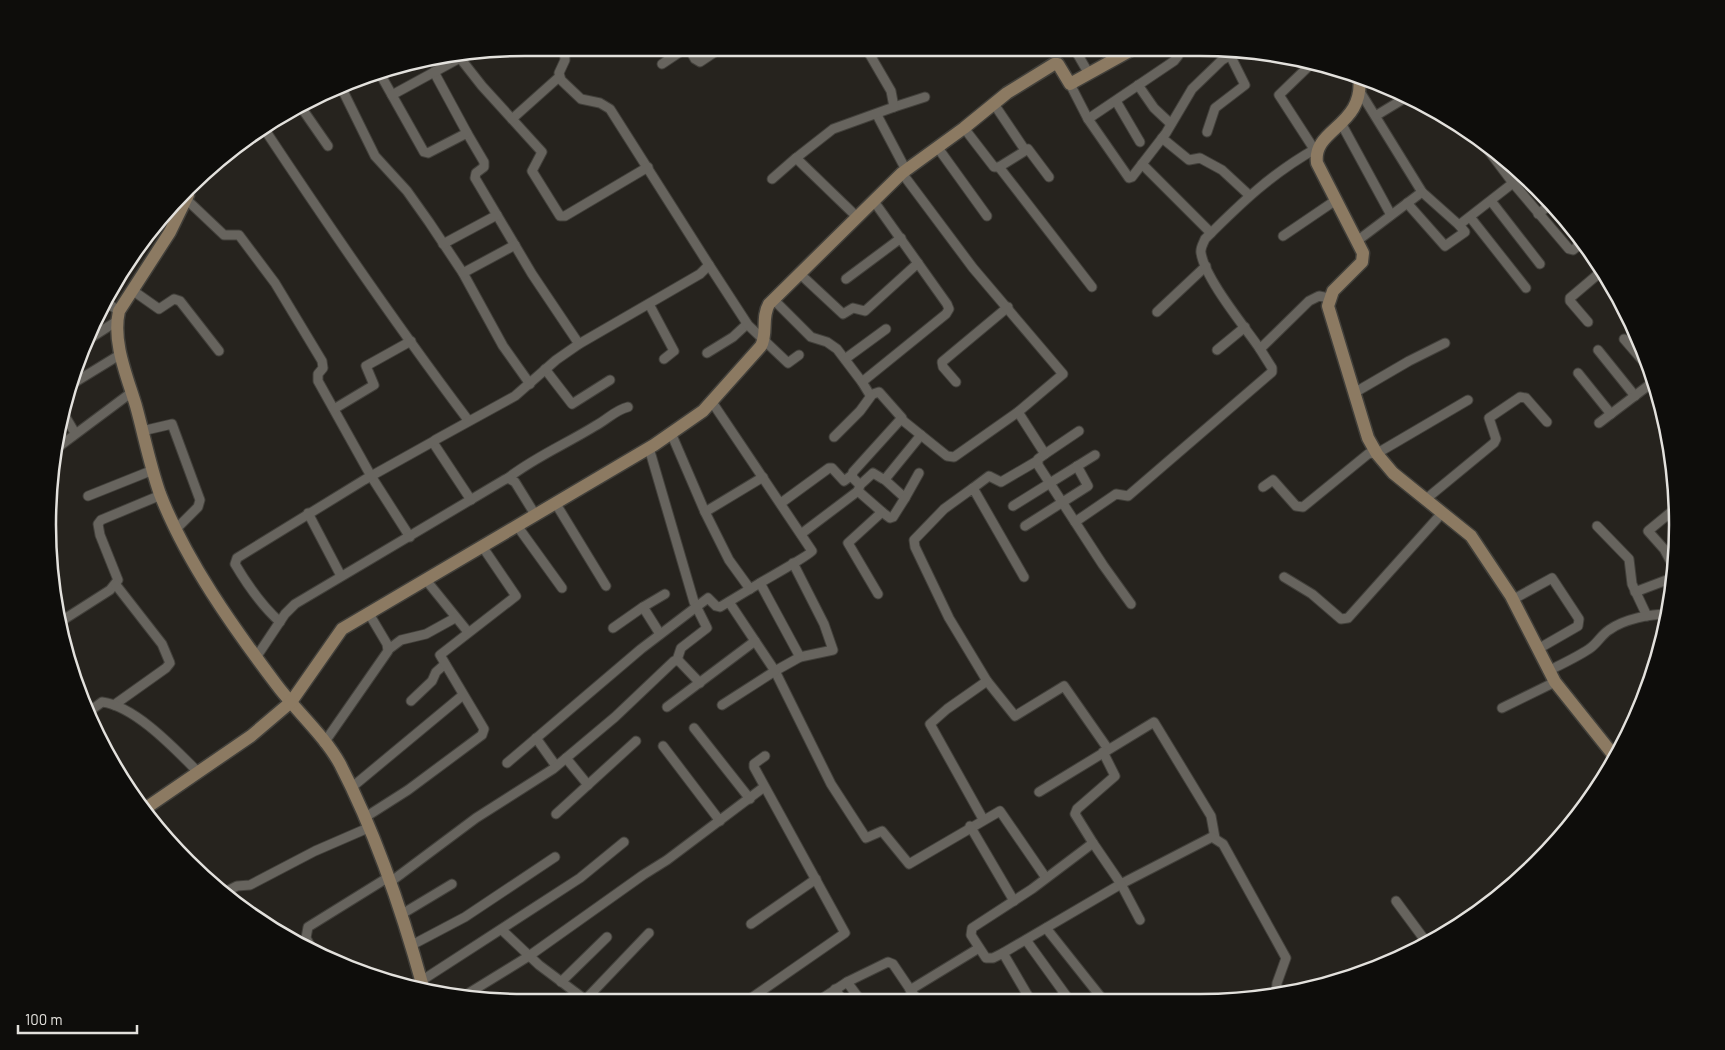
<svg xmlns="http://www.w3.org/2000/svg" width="1725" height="1050" font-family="Barlow,sans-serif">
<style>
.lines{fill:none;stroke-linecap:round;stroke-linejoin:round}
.street-casing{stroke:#42403b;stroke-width:11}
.secondary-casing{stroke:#42403b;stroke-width:15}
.street{stroke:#67645e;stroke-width:9}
.secondary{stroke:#8c7a62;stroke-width:12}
.rim{fill:none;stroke:#e3e1dd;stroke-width:2.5}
</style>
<rect width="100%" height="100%" fill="#26231e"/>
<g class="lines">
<defs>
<g id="street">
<path d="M564,48L565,60L559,73L561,80L581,99L600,103L610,109L709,265"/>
<path d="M689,48L695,59L700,62L721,48"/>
<path d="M1074,48L1089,74"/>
<path d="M1173,48L1178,56L1174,61L1088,119L1129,178L1132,177L1166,133L1192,89L1222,60L1239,50"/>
<path d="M460,58L482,86L542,152L532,171L560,216H565L648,167"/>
<path d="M662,64L686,48"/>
<path d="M1311,64L1279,95L1314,149"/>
<path d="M379,72L424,152L428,153L467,133L484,162V167L476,173L475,178L532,274L579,344"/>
<path d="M434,72L467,133"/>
<path d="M1070,84L1088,119"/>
<path d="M1138,85L1154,108L1171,124"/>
<path d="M342,89L375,156L407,191L429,222L463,273L503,346L530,384"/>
<path d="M1359,90L1422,192L1459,225L1513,183L1482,142"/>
<path d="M392,95L458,59"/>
<path d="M1116,101L1140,142"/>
<path d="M994,104L1025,150"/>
<path d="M894,107L925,97"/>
<path d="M303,110L328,146"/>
<path d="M877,115L906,170"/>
<path d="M1377,115L1405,98"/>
<path d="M512,119L559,77"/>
<path d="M1341,123L1391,215"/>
<path d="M964,128L994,167H999L1028,149L1049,177"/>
<path d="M265,130C330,228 397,326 468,420"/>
<path d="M1207,132L1215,108L1245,85L1230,55"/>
<path d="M1162,138L1189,160L1200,158L1222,170L1249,195"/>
<path d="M938,148L987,216"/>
<path d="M796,158L833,129L894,107L891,91L866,48"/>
<path d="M1142,164L1211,233"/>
<path d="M999,167L1092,287"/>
<path d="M772,179L796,158L856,216"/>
<path d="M1513,183L1569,249L1573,250L1583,242"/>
<path d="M186,199L224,235H239L275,283L322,361L323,368L318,374V381L371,476L410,537"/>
<path d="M1491,201L1540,264"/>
<path d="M1407,203L1445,246L1465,232L1459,225"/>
<path d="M1538,214L1551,204"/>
<path d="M1470,217L1526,288"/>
<path d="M1283,236L1336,200"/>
<path d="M1357,241L1422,192"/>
<path d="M443,244L497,215"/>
<path d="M463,273L515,245"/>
<path d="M799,273L843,314L853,308L865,311L918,263"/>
<path d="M846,279L901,238"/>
<path d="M132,290L159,309L174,299L180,301L219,351"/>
<path d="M773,299L811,337L827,342L837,349L862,382L946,314L949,309L947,304L873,200"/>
<path d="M107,303L119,311"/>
<path d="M649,304L674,351L664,359"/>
<path d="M1157,312L1206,266"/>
<path d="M1588,322L1570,301V298L1603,270"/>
<path d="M89,339L117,321"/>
<path d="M1624,339L1649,368"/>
<path d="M1260,349C1245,327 1205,279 1201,253C1200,248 1203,244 1205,239C1241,203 1272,173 1317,148"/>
<path d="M1217,350L1245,327"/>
<path d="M1598,350L1635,396"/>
<path d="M707,353L733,337L747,324"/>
<path d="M845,359L886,329"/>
<path d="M545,369L572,404L610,380"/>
<path d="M1578,373L1611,414"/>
<path d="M862,382L870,395L879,392L902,418"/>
<path d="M956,382L943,367L942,362L1008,307"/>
<path d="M72,384L121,354"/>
<path d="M1354,393L1409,361L1445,343"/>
<path d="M712,402L812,551C810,555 768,578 760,583"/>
<path d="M334,409L374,385L366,366L411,341"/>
<path d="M1018,412L1045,454L1038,459V465L1103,565L1131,604"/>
<path d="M65,416L75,433"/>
<path d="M1599,423L1653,382"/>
<path d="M142,431L172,424L200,500L198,507L177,528"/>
<path d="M671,433L705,512"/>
<path d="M834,437L860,411L871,396"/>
<path d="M61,445L132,392"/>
<path d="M649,448L694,602L707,628L681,648L677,660"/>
<path d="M1045,454L1079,431"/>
<path d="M508,478C535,457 566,444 595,426C607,420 615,410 628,407"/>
<path d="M884,479L905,498L919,473"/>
<path d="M860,485L873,473L883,479L886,478L921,435"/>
<path d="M1263,487L1273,480L1296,506L1303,507L1368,454L1381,451L1468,400"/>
<path d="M973,488L989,476L1001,482L1037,461"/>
<path d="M858,491L882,512"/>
<path d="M88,496L153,470"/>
<path d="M1426,499L1494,443L1496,439L1489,418L1520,397L1526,398L1547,422"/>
<path d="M471,500L434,444L435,440L515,396L556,360L579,344L700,274L709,265L748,325L788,363L799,355"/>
<path d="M781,503L829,468H832L844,481L852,475"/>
<path d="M556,504L606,586"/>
<path d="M1013,506L1095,455"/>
<path d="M308,513L341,576"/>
<path d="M1075,522L1116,494L1128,496L1272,372V368L1260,349L1309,301L1319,296L1329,298"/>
<path d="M1025,526L1088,486L1077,466"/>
<path d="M1597,526L1629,559L1632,584L1647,616"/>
<path d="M518,527L562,588"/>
<path d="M801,534L858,491L860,485L852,477L853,472L901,419L947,456L954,457L1018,412L1063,374L973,268L902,173"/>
<path d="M793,563L824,624L833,650L800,657L775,671L831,784L866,838L882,831L909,864L1000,811L1046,878"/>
<path d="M1673,566L1664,549L1648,531L1676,508"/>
<path d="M1284,577L1312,594L1341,619L1348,618L1443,512"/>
<path d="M426,580L468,632"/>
<path d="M750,589L729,560L705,512L763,477"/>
<path d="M1635,592L1672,578"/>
<path d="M878,594L848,543L882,512L890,518L893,517L905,498"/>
<path d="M1512,600L1552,578L1579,619L1578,626L1538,649"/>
<path d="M643,607L665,594"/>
<path d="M63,620L110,590L118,580L100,535L98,524L101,520L161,495"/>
<path d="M280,622C261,605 248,586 235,564L237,558L364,480L434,441"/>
<path d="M613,628L643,607L660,634"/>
<path d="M389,649L401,640L426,634L455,618"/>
<path d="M257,656L285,614L295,604L504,480L508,478L515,482L536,516"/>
<path d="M1548,671C1562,664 1577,657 1589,649C1597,644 1601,635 1609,630C1624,619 1650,614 1669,614"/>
<path d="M987,681L1015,716L1064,686L1108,749"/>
<path d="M411,701L432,681L436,672L445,664"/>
<path d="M114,705L166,668L170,663L162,644L116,585"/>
<path d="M722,705L775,671L729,602"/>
<path d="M667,707L755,641"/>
<path d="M1502,708L1555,682"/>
<path d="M90,711L102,702C135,706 175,749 198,772"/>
<path d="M694,728L750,799"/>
<path d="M536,738L556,766"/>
<path d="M324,743L388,651L387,644L368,612"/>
<path d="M663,746L720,821"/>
<path d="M566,758L588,785"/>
<path d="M507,763L641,649L708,598L716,606L720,607L760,583L800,657"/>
<path d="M351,788L463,695"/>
<path d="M1039,792L1154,722L1211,816L1215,838"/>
<path d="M556,814L636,741"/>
<path d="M364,818L408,790L482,735L484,729L440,655L516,596L482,546"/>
<path d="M983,819L930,724L947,709L987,681L949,618L915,547L914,540L944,509L973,488L1024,577"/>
<path d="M970,826L1014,901"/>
<path d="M1093,843L1075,814L1077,809L1115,776L1103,752"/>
<path d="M389,883L476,818L553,769L615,717L674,661H679L700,683"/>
<path d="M227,891L237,886L250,885L315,851L368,828"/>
<path d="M1396,901L1427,943"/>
<path d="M402,914L452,884"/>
<path d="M751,924L816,879"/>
<path d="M1046,928L1104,1001"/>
<path d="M503,931L539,965L587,1001"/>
<path d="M1026,940L1070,1001"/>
<path d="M410,946L465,917L555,857"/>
<path d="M311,947L306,938L308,927L387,878"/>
<path d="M1003,953L1121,884L1212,837L1223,844L1286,958L1277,983L1276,994"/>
<path d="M421,981L580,878L624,842"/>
<path d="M561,982L607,937"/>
<path d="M847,982L861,1001"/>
<path d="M835,989L843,1001"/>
<path d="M910,990L979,948"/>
<path d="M464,996L529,956L643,875L667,860L764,787"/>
<path d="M585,1000L649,933"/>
<path d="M568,1001L576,993"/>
<path d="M747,1001L845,933L754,767V764L765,756"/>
<path d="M818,1001L847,982L888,962L893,964L918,1001"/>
<path d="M1031,1001L1003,953L993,958H986L971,935L972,928L1032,889L1093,843L1121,884L1140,920"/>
</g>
<g id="secondary">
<path d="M1359,75C1366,127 1312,128 1317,163L1363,253L1362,262L1333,291L1328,306L1368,438L1377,454L1393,473L1471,536L1511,596L1555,682L1615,757"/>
<path d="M188,195L170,232L119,311C112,342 127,376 136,406C144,435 150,466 160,494C186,561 233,627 276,684C296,711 324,735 340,764C375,832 403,914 423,987"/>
<path d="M143,810L251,736L291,702L342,629L654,445L703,411L761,346C768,333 761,318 769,304L902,173L964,128L1007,93L1054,64H1058L1070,84L1135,48"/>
</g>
</defs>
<use href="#street" class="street-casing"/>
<use href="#secondary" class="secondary-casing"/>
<use href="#street" class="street"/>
<use href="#secondary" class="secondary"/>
</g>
<path d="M0 0H1725V1050H0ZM525 56H1200A469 469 0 0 1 1669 525V525A469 469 0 0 1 1200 994H525A469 469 0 0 1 56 525V525A469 469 0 0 1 525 56Z" fill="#0e0d0b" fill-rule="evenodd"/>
<path class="rim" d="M525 56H1200A469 469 0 0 1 1669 525V525A469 469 0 0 1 1200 994H525A469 469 0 0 1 56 525V525A469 469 0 0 1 525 56Z"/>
<path d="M18 1025v8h119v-8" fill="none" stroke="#e3e1dd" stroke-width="2.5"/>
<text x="25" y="1025" font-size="15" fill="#e3e1dd" stroke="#0e0d0b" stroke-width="4" paint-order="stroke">100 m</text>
</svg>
